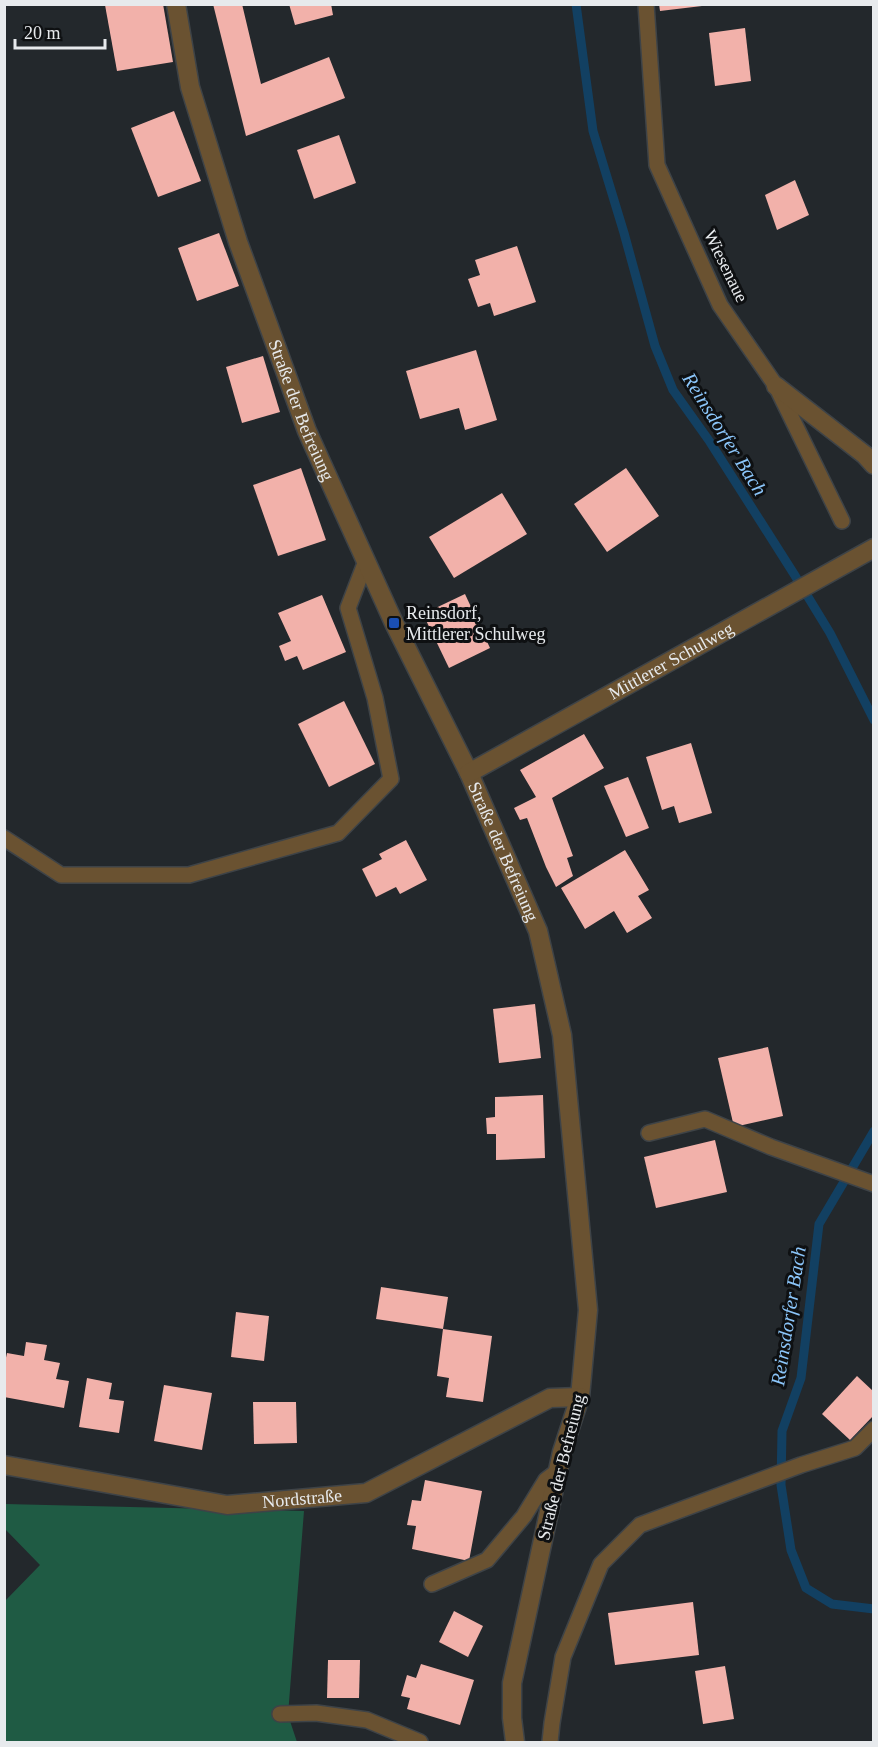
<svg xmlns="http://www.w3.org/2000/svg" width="878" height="1747" font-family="'Times New Roman',serif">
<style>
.green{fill:#1f5b44}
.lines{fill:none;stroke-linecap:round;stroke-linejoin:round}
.stream{stroke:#124062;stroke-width:9}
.building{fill:#f2b1aa}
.lane-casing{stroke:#3e4347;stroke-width:18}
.street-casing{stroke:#3e4347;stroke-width:21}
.lane{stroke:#6a5231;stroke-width:15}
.street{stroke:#6a5231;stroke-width:18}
.transit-dot{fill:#1a4fb4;stroke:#0e1012;stroke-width:2}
.labels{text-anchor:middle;stroke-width:6;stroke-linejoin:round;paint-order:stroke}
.street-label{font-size:18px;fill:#e7eaed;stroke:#0e1012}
.poi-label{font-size:18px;fill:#e7eaed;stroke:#0e1012;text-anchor:start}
.water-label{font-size:20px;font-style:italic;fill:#8bc5f9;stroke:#0e1012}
</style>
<rect width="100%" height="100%" fill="#23282c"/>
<path class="green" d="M5,1504L304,1511L288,1715L297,1742H5V1601L40,1565L5,1529Z"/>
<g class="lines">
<g class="stream">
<path d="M576,4L593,131L624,233L655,346L673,390L710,442L794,574L830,633L874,720"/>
<path d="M874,1131L819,1224L801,1378L782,1431L781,1485L791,1550L806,1588L832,1604L874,1609"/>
</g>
</g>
<g class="building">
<path d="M163,4L173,62L117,71L105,5Z"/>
<path d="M213,4H242L261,84L329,57L345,98L246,136Z"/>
<path d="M289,4H331L333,15L295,25Z"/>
<path d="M659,4H702V6L660,11Z"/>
<path d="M745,28L751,81L715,86L709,33Z"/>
<path d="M174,111L201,181L158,197L131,128Z"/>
<path d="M339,135L356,183L314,199L297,150Z"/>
<path d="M795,180L809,215L777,230L765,195Z"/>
<path d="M219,233L239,286L197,301L178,248Z"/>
<path d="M517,246L536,302L494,316L490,303L478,307L468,279L480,275L475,260Z"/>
<path d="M476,350L497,420L465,430L459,408L420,419L406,371Z"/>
<path d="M263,356L280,412L242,423L226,367Z"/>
<path d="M301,468L326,540L278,556L253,485Z"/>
<path d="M626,468L659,516L607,552L574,504Z"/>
<path d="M502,493L527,534L454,578L429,537Z"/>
<path d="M465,594L490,648L449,668L423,614Z"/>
<path d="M322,595L346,652L303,670L297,656L285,661L279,646L291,641L278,613Z"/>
<path d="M344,701L375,764L329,787L298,724Z"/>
<path d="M584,734L604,768L552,798L573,856L567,858L573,876L556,887L546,867L527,818L520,820L514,808L536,797L520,770Z"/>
<path d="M691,743L712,813L679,823L674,806L662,810L646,757Z"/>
<path d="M628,777L649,828L626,837L604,786Z"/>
<path d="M406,840L427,880L400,894L396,887L376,897L362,869L382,859L379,854Z"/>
<path d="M625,850L649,890L638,896L652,918L627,933L614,911L585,929L561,888Z"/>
<path d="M535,1004L541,1058L499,1063L493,1009Z"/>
<path d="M768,1047L783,1116L734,1127L718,1058Z"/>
<path d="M543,1095L545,1158L496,1160V1134H487L486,1118L495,1117V1097Z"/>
<path d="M715,1140L727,1192L656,1208L644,1157Z"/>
<path d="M381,1287L448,1297L443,1329L376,1319Z"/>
<path d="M236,1312L269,1316L264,1361L231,1357Z"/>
<path d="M443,1329L492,1336L483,1402L446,1397L449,1378L437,1376Z"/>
<path d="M26,1342L47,1345L44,1360L60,1363L56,1379L69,1381L64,1408L4,1397V1367L7,1353L24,1356Z"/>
<path d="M857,1376L874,1392V1415L850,1440L822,1414Z"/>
<path d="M87,1378L112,1383L109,1399L124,1401L119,1433L79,1427Z"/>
<path d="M164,1385L212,1393L202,1450L154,1441Z"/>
<path d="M253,1402H296L297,1443L254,1444Z"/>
<path d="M425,1480L482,1491L469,1561L412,1549L416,1526L407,1525L412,1500L421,1501Z"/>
<path d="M693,1602L699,1655L615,1665L608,1613Z"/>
<path d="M454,1611L483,1626L468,1657L439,1642Z"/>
<path d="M328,1660H360L359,1698H327Z"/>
<path d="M421,1664L474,1680L460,1725L407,1709L410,1698L401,1696L407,1675L416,1678Z"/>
<path d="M725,1666L734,1719L703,1724L695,1671Z"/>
</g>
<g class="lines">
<defs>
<g id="lane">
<path d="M646,4L657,165L720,305L776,386L842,521"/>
<path d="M4,838L61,875H189L338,833L391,779L375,698L348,608L366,561"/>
<path d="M649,1133L705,1119L771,1147L874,1184"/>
<path d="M432,1584L487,1560L524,1516L546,1480L558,1471"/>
<path d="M280,1714L316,1713L367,1720L420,1742"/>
<path d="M550,1742L552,1723L563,1657L601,1564L640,1525L801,1465L855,1448L874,1429"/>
</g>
<g id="street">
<path id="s1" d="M176,4L190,87L238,242L307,431L394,623L469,773L538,931L562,1035L588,1310L580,1397L562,1452L512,1683V1718L515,1742"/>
<path d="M776,386L865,455L874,465"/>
<path id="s2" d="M469,773L874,548"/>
<path id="s3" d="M4,1465L227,1505L366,1493L550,1398L580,1397"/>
</g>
</defs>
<use href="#lane" class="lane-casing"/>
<use href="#street" class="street-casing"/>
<use href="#lane" class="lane"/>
<use href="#street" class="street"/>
</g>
<rect class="transit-dot" x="388" y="617" width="12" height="12" rx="3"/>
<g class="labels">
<g class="street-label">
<text transform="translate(726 266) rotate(64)" y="6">Wiesenaue</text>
<text dy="6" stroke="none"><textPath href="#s1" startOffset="426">Straße der Befreiung</textPath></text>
<text dy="6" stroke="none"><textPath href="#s2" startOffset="231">Mittlerer Schulweg</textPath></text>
<text dy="6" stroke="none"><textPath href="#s1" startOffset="912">Straße der Befreiung</textPath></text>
<text transform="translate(561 1467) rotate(-76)" y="6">Straße der Befreiung</text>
<text dy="6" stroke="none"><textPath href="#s3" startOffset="302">Nordstraße</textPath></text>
</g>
<g class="poi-label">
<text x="406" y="619">Reinsdorf,<tspan x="406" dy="21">Mittlerer Schulweg</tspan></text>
</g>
<g class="water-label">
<text transform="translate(725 434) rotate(58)" y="7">Reinsdorfer Bach</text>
<text transform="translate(788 1316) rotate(-81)" y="7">Reinsdorfer Bach</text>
</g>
</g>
<rect width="878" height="1747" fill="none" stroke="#e7eaed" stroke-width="12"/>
<path d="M15 39v9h90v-9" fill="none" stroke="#e7eaed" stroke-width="3"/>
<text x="24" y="39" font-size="18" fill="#e7eaed" stroke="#0e1012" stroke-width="4.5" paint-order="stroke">20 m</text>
</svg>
